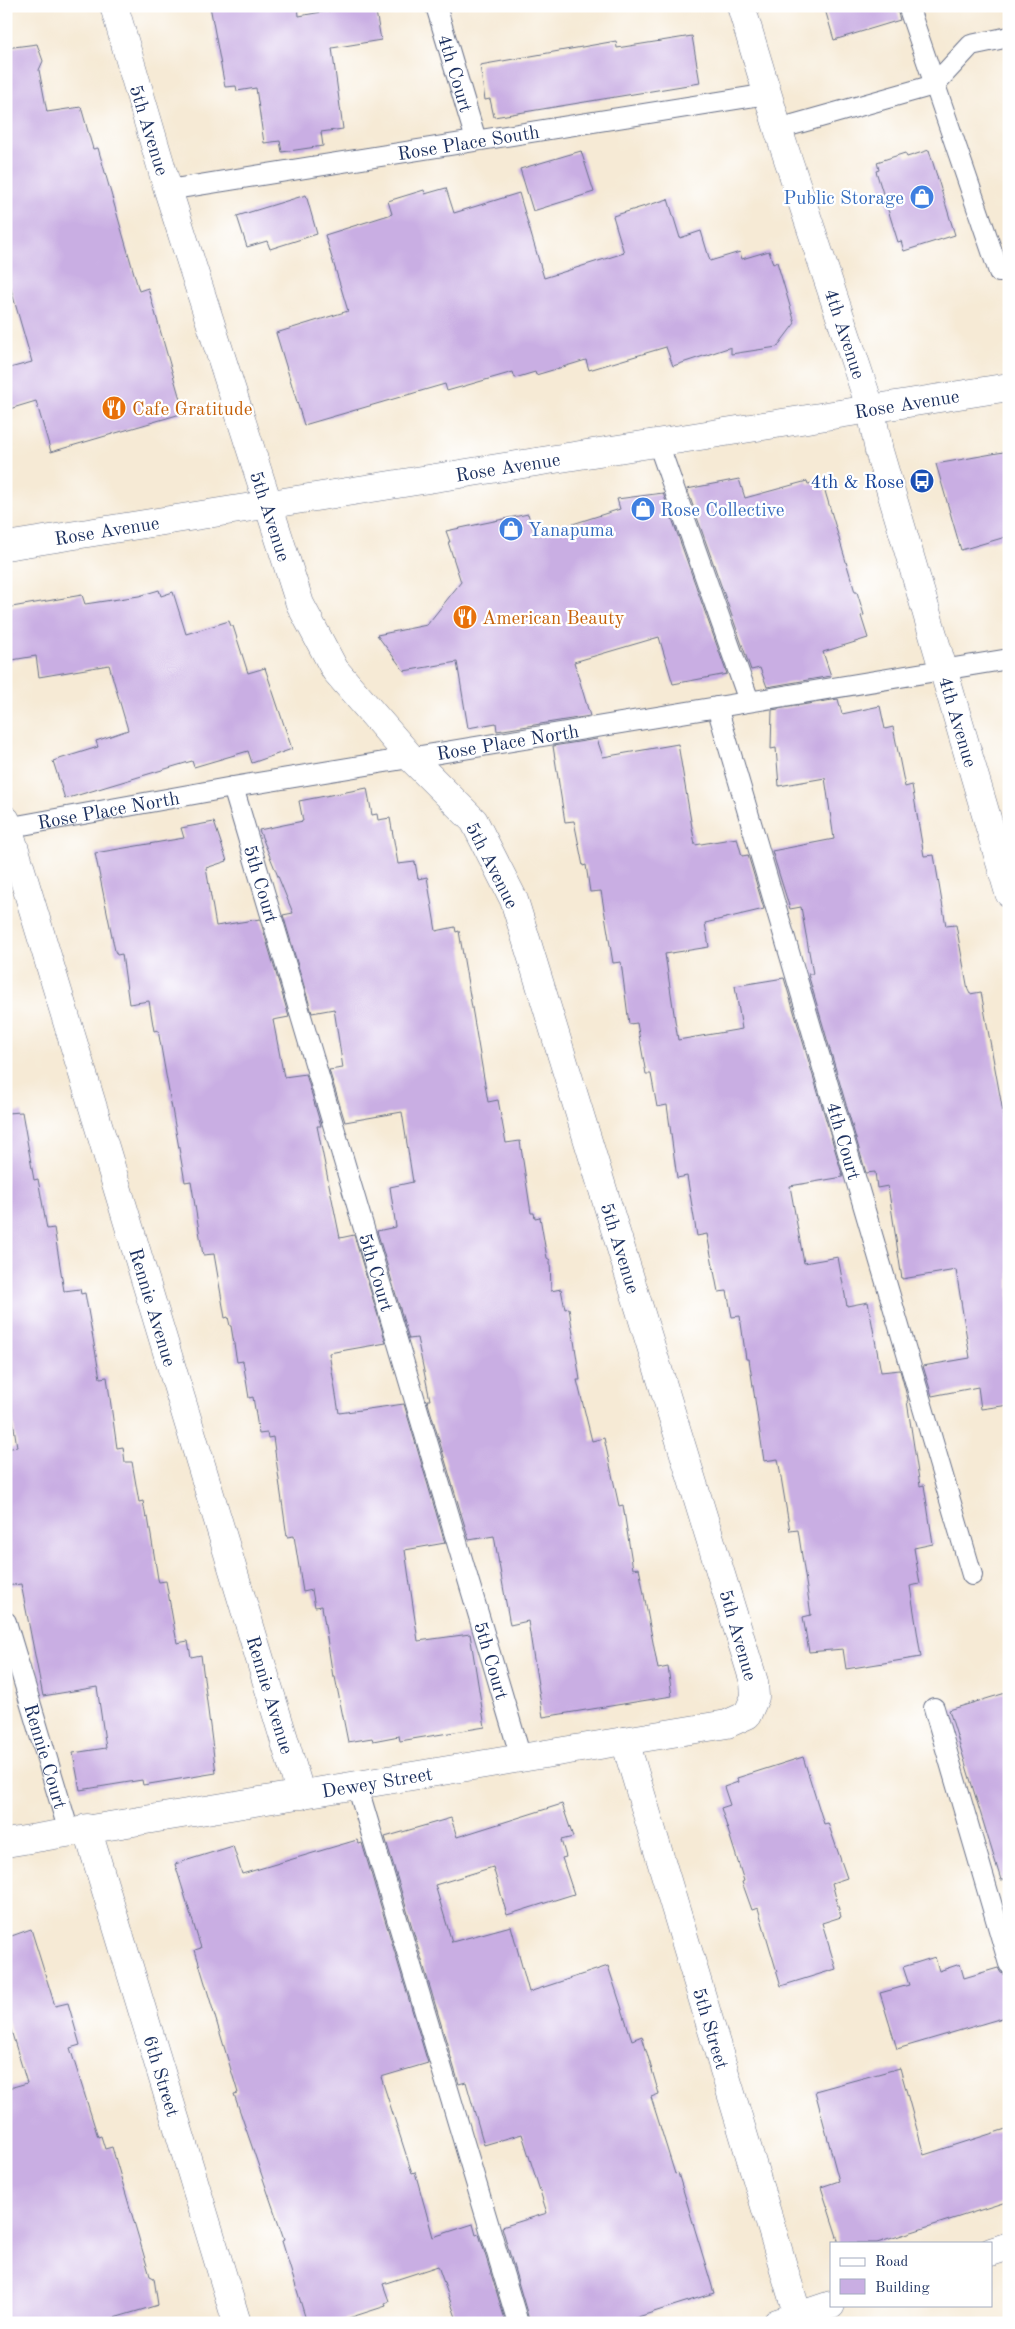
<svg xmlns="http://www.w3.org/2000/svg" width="1015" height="2329" font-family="'Old Standard TT',serif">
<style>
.building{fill:#c9aee3}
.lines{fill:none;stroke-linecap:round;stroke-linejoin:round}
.service-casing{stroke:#687088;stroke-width:22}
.minor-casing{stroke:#687088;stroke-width:29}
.tertiary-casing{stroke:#687088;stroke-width:29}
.service{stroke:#fff;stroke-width:20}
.minor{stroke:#fff;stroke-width:28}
.tertiary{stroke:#fff;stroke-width:28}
.labels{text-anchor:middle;stroke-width:4.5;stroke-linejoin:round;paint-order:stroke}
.street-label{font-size:19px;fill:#1b2f5e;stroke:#fff}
.shop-label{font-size:19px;fill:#366cbe;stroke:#fff;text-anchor:start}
.food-label{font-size:19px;fill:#c56008;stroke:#fff;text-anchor:start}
.transit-label{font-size:19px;fill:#164399;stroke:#fff;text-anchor:end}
</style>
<rect width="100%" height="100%" fill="#fff"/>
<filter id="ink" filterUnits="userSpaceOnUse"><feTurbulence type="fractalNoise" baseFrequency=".02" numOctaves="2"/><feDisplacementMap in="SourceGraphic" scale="10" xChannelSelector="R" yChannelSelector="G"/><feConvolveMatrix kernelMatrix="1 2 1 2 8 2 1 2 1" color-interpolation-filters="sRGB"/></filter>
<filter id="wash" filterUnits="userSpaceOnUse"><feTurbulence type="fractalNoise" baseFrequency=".0096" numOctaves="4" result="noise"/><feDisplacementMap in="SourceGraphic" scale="20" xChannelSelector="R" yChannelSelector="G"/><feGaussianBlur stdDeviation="1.12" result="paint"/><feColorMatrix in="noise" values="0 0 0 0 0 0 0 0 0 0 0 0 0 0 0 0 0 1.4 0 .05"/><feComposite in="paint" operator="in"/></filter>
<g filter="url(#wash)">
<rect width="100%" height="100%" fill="#f6ead5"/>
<g id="blocks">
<g class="building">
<path d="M210,6H298L299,16L356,6H375L381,40L332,48L343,129L321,132L323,146L282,152L280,141L264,143L256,88L237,91L236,86L225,87Z"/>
<path d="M824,6H896L900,20L834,40Z"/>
<path d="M692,36L700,83L494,117L490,99L485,100L480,65L616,41L617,48Z"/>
<path d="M37,44L43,61L39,70L47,112L81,107L93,149L98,148L139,291L148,288L184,413L51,452L36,401L6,410V369L32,362L6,272V48Z"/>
<path d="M929,150L955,235L904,251L901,241L898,242L885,200L876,171L879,170L877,162L905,153L907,157Z"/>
<path d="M581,151L594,192L533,211L520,169Z"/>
<path d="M446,188L454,213L519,193L544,278L624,253L613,216L668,199L680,238L701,231L710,261L740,252L742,259L769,251L773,264L777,262L795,323L777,347L731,354V347L673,366L666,347L589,370L586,360L536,375L535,372L515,378L513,372L447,391L445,384L304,425L276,333L348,311L325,235L392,214L388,201L424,190L425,194Z"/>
<path d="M306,195L317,234L270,249L267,241L247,247L237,216Z"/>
<path d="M1009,451V536L961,550L936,464Z"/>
<path d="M739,479L745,498L807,481L808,484L822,481L855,592H857L864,615L861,616L868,638L823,652L831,676L767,687L760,668L751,670L687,489Z"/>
<path d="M663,493L727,674L673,684L659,637L574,662L590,716L497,731L496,723L468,728L457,662L404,671L377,635L427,625L461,582L448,542H450L446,531L528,514L535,536L620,509L617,499Z"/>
<path d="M159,590L161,596L173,592L186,634L229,621L231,626H233L248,673L265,668L292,749L252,763L248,751L194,767L192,761L65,799L53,761L98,747L96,741L128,730L109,665L39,677L36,656L6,661V608L82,595L85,604L139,596Z"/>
<path d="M838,699L842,714L880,706L885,729L893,727L905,787L912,785L924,856L934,855L946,926L956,925L968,990L970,994L981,992L1009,1145V1405L981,1409L978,1387L932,1396L923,1366L970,1358L956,1270L902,1279L888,1186L877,1188L875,1172L866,1173L808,974H813L801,907L790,909L772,851L834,839L825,778L779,786L776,748L771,749L772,710Z"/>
<path d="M597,739L603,757L678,744L695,845L737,838L742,856L748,855L764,909L705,923L709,947L665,954L678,1040L742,1029L735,986L784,978L843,1177L790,1186L804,1263L838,1257L847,1306L868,1302L881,1372L900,1370L908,1400L907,1401L920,1486L924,1485L933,1544L914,1548L920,1584L910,1586L921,1657L846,1669L843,1649L809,1652L803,1617L811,1615L798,1530L790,1531L778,1459L764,1461L749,1359H746L740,1316L732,1317L727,1291L718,1292L707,1234L697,1236L687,1176L677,1178L667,1105L657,1107L651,1074H646L637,1023L629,1024L621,962L613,963L601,891L590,892L586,865L583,866L574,821L565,822L553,746Z"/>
<path d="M367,788L372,815L377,814L378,820L390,818L398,864L415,862L418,879L427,877L436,931L455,927L456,932L459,931L488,1102L498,1100L506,1143L520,1141L531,1213H534L535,1218L540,1217L547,1258L550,1260L551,1291L561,1289L565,1309L569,1308L580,1380H577L592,1441L604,1438L619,1506L623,1505L633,1569L639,1568L658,1669L668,1667L672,1696L543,1717L528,1621L510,1625L494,1536L469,1540L427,1400H430L417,1338L409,1339L377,1231L396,1227L390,1187L413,1182L402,1112L345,1122L329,1070L343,1068L334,1009L312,1013L283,915L293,913L259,830L303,821L299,801Z"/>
<path d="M214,822L227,861L206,868L216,926L260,919L289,1017L273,1020L284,1077L306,1074L321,1126H317L340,1238L354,1235L386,1343L329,1353L339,1413L404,1404L445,1543L405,1550L418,1641L470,1634L485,1727L400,1741L399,1736L373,1741L372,1738L348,1742L335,1677H333L322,1606L315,1607L312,1590L303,1592L294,1536L287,1537L273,1437L268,1438L267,1433L259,1434L253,1397L249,1398L243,1361L237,1362L231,1326H230L228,1317L225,1318L214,1254L203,1255L191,1181L185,1182L158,1030L154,1031L149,1001L129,1004L122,954L117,955L115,951L95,853L184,838L181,828Z"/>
<path d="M22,1112L34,1180L38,1179L47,1229L54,1228L64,1291L80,1289L81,1294L85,1293L100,1378L107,1377L117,1448L123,1447L125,1462H132L139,1502L143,1501L146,1518L148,1517L158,1579L159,1582L166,1581L177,1643L188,1641L191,1657L201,1655L216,1773L143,1785L142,1780L80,1790L73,1753L106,1748L97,1687L43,1696L21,1584L6,1586V1449L17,1447L6,1373V1113Z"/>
<path d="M1009,1692V1879L1001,1880L949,1710Z"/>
<path d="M803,1757L824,1824L828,1823L847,1878L832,1883L841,1917L822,1923L836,1969L781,1986L758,1908L752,1910L742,1882L744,1881L721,1808L730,1805L724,1787L738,1782L737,1778Z"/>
<path d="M562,1804L573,1837L561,1840L566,1857L562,1858L574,1894L507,1915L493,1867L435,1885L452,1942L511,1926L529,1992L608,1966L632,2040L642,2036L659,2094L651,2097L675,2174L678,2173L714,2293L619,2323H530L502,2227L547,2213L522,2134L484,2145L466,2082L459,2084L385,1837L451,1818L457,1837Z"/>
<path d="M357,1840L359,1844L362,1843L428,2063L381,2077L412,2173L415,2172L433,2237L473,2224L476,2235L479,2234L506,2323H458L438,2266L383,2284L389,2301L385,2303L386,2306L333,2323H307L282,2241L284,2240L234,2094L238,2093L195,1950L201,1948L175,1864L233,1846L242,1874Z"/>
<path d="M31,1929L55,2006L68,2003L80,2045L70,2048L98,2137L101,2136L105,2149L112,2147L150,2276L154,2278L158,2305L97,2323H6V2089L27,2083L6,2014V1938Z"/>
<path d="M935,1957L939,1971L960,1964L964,1978L998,1968L1001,1973L1009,1976V2016L897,2049L880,1993L909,1985L903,1967Z"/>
<path d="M900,2068L924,2155L1009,2128V2201L877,2243H839L821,2187L839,2181L815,2091Z"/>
</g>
</g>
</g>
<g filter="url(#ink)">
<use href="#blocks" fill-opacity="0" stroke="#687088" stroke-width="1"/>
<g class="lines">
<defs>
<g id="service">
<path id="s1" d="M436,6L476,140"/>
<path d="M908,6L999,272"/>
<path d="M778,129L934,85L971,45L1009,37"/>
<path id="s2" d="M168,190L768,94"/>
<path d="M658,443L749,701"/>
<path id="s3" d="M717,707L972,1575"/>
<path id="s4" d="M233,787L521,1758"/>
<path id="s5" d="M6,828L233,787L1009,659"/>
<path id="s6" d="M6,1622L69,1832"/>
<path d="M934,1708L1009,1964"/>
<path d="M357,1785L518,2323"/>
</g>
<g id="minor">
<path id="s7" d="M741,6L778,129L871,410"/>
<path id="s8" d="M6,820L301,1795"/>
<path id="s9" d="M625,1741L798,2316"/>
<path id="s10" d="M87,1828L237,2323"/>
<path id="s11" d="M6,1843L727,1724L747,1715L755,1697L754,1682L514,900L474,821L411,758L335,670L300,604L168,190L114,6"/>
<path d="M991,2252L1009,2246"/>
<path d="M777,2323L831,2305"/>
</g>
<g id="tertiary">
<path id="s12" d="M871,410L879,451L1009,893"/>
<path id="s13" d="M6,546L1009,387"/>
</g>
</defs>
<use href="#service" class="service-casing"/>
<use href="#minor" class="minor-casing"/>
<use href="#tertiary" class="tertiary-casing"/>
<use href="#service" class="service"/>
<use href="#minor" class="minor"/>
<use href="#tertiary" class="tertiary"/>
</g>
</g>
<defs>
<symbol id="shop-disc" viewBox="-11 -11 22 22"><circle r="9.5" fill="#3f7fe0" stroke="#fff"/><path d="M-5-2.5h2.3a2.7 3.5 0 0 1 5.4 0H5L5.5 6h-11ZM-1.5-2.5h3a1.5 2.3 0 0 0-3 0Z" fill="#fff"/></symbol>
<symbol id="restaurant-disc" viewBox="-11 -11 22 22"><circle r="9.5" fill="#e8710a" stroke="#fff"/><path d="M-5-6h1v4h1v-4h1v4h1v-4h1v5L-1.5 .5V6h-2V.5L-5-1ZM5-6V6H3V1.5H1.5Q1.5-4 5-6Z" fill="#fff"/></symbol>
<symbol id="bus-disc" viewBox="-11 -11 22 22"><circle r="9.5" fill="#1a4fb4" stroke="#fff"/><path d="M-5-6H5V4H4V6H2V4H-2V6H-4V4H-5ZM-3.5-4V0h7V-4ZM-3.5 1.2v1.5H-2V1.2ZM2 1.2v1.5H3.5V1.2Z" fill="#fff"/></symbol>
</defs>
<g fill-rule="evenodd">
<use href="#shop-disc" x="908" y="183" width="28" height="28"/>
<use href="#restaurant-disc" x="100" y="394" width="28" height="28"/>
<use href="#bus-disc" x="908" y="467" width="28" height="28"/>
<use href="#shop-disc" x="629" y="495" width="28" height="28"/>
<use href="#shop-disc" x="497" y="515" width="28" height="28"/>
<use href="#restaurant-disc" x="451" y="603" width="28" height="28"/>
</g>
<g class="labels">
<g class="street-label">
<text dy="7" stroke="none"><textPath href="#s1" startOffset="70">4th Court</textPath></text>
<text transform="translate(150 130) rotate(73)" y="7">5th Avenue</text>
<text dy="7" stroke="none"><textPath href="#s2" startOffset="304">Rose Place South</textPath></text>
<text dy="7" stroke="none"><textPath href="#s7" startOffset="344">4th Avenue</textPath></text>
<text dy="7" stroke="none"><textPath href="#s13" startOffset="912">Rose Avenue</textPath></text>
<text dy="7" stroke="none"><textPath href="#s13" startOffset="508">Rose Avenue</textPath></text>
<text transform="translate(271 516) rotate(72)" y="7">5th Avenue</text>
<text dy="7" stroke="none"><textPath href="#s13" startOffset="102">Rose Avenue</textPath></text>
<text dy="7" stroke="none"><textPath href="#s12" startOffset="324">4th Avenue</textPath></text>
<text dy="7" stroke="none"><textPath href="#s5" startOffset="509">Rose Place North</textPath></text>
<text dy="7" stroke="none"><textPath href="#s5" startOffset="104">Rose Place North</textPath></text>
<text transform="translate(493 865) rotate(63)" y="7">5th Avenue</text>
<text dy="7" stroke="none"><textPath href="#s4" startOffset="101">5th Court</textPath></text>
<text dy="7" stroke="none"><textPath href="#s3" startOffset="452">4th Court</textPath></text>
<text transform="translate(621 1248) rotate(73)" y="7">5th Avenue</text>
<text dy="7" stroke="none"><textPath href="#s4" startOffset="506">5th Court</textPath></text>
<text dy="7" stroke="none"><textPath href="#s8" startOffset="509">Rennie Avenue</textPath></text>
<text transform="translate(739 1635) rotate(74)" y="7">5th Avenue</text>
<text dy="7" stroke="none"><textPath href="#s4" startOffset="911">5th Court</textPath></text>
<text dy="7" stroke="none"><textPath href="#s8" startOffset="914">Rennie Avenue</textPath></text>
<text dy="7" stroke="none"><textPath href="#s6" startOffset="140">Rennie Court</textPath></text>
<text dy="7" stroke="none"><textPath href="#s11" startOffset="376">Dewey Street</textPath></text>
<text dy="7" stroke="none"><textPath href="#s9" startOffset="300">5th Street</textPath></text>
<text dy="7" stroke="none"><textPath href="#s10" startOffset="259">6th Street</textPath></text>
</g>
<g class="shop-label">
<text x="904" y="204" text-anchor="end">Public Storage</text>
<text x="660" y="516">Rose Collective</text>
<text x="528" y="536">Yanapuma</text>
</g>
<g class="food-label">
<text x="132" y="415">Cafe Gratitude</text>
<text x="482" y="624">American Beauty</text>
</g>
<g class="transit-label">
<text x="904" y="488">4th &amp; Rose</text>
</g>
</g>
<rect width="1015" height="2329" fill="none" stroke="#fff" stroke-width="25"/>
<rect x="830" y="2242" width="162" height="65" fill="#ffffff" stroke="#a4acbf"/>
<rect x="840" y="2258" width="25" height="8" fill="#ffffff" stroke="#a4acbf"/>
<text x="875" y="2266" font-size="15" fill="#1b2f5e">Road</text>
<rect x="840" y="2279" width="25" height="15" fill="#c9aee3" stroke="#a4acbf"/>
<text x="875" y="2292" font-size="15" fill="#1b2f5e">Building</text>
</svg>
